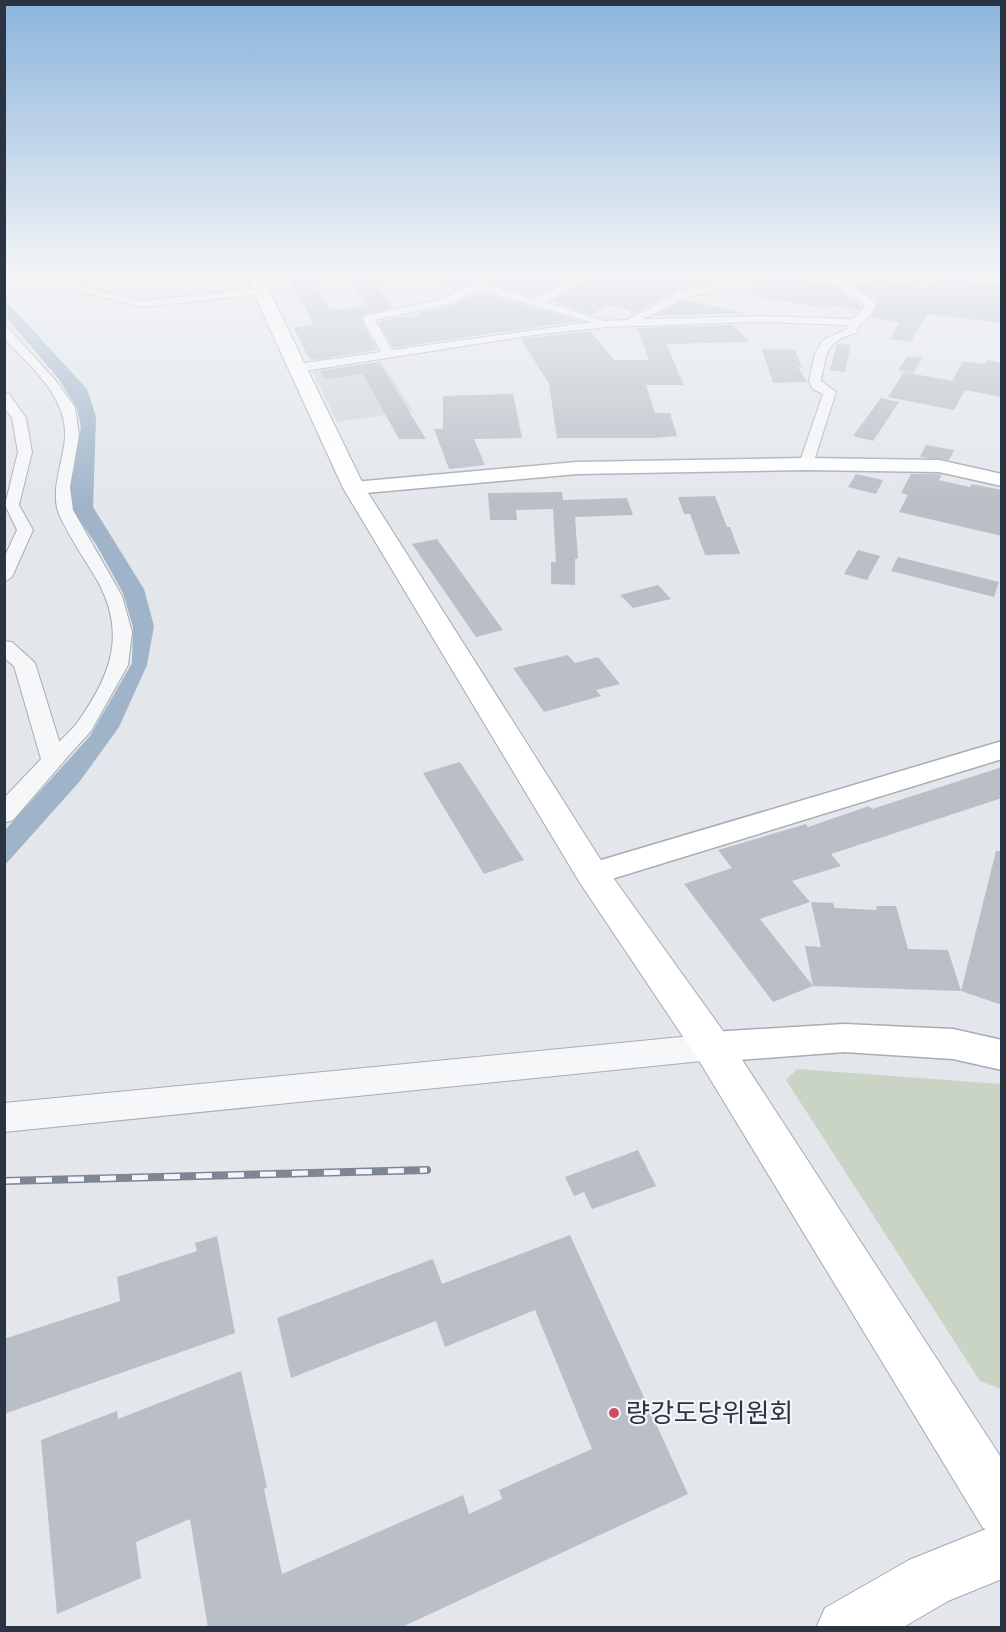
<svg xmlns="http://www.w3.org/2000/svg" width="1006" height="1632" font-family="Arial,'Noto Sans KR',sans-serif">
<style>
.built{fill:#d1d5dc}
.green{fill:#c9d4c5}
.water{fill:#a0b4c9}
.building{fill:#babfc7}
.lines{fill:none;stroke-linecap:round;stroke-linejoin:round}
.minor-casing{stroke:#a8adb5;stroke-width:2}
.tertiary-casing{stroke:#a8adb5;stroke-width:2}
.secondary-casing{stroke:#a8adb5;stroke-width:3}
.primary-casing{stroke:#a3abb6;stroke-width:2}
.minor{fill:#f6f7f9;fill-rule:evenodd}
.tertiary{fill:#f6f7f9;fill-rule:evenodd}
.secondary{fill:#fff;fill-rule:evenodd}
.primary{fill:#fff;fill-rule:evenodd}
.rail-casing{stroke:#7d8694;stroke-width:8}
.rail{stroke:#f3f5f8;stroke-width:5;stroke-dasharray:16;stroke-linecap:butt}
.poi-dot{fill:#c94e62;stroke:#f3f5f8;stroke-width:2}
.labels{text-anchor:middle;stroke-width:4.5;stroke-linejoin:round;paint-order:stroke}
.near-poi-label{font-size:26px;fill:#2b3442;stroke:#f3f5f8;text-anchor:start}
</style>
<rect width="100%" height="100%" fill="#e3e6eb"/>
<path class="built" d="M382,362L413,411L337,422L312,370Z"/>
<path class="green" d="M797,1069L1001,1084V1389L980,1381L786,1080Z"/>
<path class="water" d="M5,300L87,389L96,417L93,507L144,589L154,626L147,665L119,727L80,781L5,865V830L90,736L132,663L133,627L123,593L97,546L72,509L70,486L81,427L77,408L58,378L5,316Z"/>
<g class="building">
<path d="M287,274H308L331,310L366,306L347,274H370L392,308L364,314L360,318L377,350L313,360L308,357L294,328L314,325Z"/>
<path d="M464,274H488L456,290L438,284Z"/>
<path d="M510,274H577L534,297L494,284Z"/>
<path d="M597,274H702L692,287L679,290L631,315L630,311L608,305L591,314L551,301Z"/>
<path d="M767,276L837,288L862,306L860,310L832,305L829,309L748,295Z"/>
<path d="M937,276L1002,286V323L927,314L911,342L890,339L900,323L871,318L878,303L854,283L880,280L927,289Z"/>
<path d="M479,292L580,321L393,348L378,322L399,317L411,318L423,312L450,306Z"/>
<path d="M685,300L745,313L653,316Z"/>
<path d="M733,325L749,342L666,344L684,385H646L655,413H670L677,436L655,438H557L549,384L521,339L590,331L614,360H649L637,328Z"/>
<path d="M837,344L851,345L845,372L830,370Z"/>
<path d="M762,349L795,350L802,367H798L807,382L773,383Z"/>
<path d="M908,356L922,358L913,373L898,370Z"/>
<path d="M987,360L1002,363V397L965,390L954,410L888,397L904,372L952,381L963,361L984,364Z"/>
<path d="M379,362L426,439H399L363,374L325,379L320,371Z"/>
<path d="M513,394L522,438L474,439L485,465L449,469L434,429H443V396Z"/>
<path d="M881,398L899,402L873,441L853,436Z"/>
<path d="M926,445L954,450L949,460L920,457Z"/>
<path d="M856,474L883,480L876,494L848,487Z"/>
<path d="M911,474H939L942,475L939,480L970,487L972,484L1002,490V536L899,512L908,495L901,493Z"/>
<path d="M562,492L563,500L627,498L633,515L575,517L578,559H575V585L551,584V562H556L553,509L516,510L517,520H490L488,493Z"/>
<path d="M715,496L727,527H730L740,554L705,555L690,514H684L678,497Z"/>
<path d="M437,539L503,630L476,637L412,544Z"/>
<path d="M858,550L880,556L867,580L844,574Z"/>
<path d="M898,557L999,582L994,597L891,571Z"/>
<path d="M658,585L671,599L633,608L620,595Z"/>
<path d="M568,655L575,663L598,657L620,684L596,690L601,696L544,712L513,668Z"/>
<path d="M460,762L524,860L484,874L423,773Z"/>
<path d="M1002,767V798L831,854L841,866L792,881L810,902L760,919L813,986L773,1002L684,884L732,868L718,850L806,824L808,827L869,806L872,809Z"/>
<path d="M996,851H1002V1005L961,991Z"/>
<path d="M811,902L833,903L835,908L877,910L876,906H896L908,949L948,950L961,991L813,986L805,946L821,947Z"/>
<path d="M638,1150L656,1186L592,1209L584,1192L574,1196L565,1177Z"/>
<path d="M570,1235L688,1494L400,1628H208L190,1519L136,1542L141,1578L57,1614L41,1440L117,1411L118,1419L241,1371L267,1487L264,1489L282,1574L463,1495L469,1514L502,1499L499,1490L592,1449L535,1310L445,1347L436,1321L291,1378L277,1318L433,1259L442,1284Z"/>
<path d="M217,1236L235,1333L4,1414V1339L120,1301L117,1277L197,1251L195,1243Z"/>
</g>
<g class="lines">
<defs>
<g id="minor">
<path d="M15,274H33L142,301L261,288L266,291L261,294L142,307Z"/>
<path d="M494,274H508L488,285L534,299L582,274H595L545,302L604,321L627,320L680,292L717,285L721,286V290L687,297L643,319L760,316L852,319L862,311L865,305L838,286L785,277L780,274H806L827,278L831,274H909L904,277L841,280L852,284L876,304L871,315L860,324L856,333C825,342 827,352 821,381L836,392L813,464L806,468L799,464L823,394L813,389L809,381L815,354L823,340L847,329L848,325L760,322L607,327L534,335L298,372L292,368L298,364L381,352L362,318L364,316L442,299ZM479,290L591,322L392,350L375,320L449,304Z"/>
<path d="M982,274H1002V278L987,277Z"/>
<path d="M4,327L8,328L56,381L75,407L79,435L70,487L73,510L122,596L132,632L128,665L91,731L60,765L53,767L46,765L43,760C52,746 67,736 77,723C111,675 127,634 97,580C88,564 60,523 57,508C52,483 64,460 65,436C67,396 29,365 4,338Z"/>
<path d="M4,393L9,394L26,418L32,452L19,505L33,530L12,577L4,582V558L17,530L5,505L18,452L12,418L4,407Z"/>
</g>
<g id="tertiary">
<path d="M4,641L12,642L35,663L65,760L13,820L4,823V798L41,759L14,666L4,658Z"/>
<path d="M712,1034L723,1038L727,1047L723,1056L712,1060L4,1132V1103Z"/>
</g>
<g id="secondary">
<path d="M806,458L939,460L1002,474V486L939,472L806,470L577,474L354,494L347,492L344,488L347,484L354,482L577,462Z"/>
<path d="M1002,741V759L592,885L581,882L577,874L581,866Z"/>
<path d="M844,1024L953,1029L1002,1040V1070L953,1059L844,1052L712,1062L700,1057L695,1047L700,1037L712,1032Z"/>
</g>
<path id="primary" d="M245,274H261L365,488L604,865L726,1035L1002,1459V1579L948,1601L902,1628H816L825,1608L909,1560L986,1529L983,1528L698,1059L580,883L343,488Z"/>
</defs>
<use href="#minor" class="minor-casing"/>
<use href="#tertiary" class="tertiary-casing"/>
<use href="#secondary" class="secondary-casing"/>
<use href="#primary" class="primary-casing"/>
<use href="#minor" class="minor"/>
<use href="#tertiary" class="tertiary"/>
<use href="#secondary" class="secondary"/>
<use href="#primary" class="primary"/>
<defs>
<path id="rail" d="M4,1181L427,1170"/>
</defs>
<use href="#rail" class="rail-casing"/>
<use href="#rail" class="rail"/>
</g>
<linearGradient id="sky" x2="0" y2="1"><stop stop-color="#8bb4dc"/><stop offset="0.54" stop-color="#f2f4f6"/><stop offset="1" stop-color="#f2f4f6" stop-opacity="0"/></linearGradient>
<rect width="1006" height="503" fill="url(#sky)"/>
<circle class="poi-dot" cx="614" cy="1413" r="6"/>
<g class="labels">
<g class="near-poi-label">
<text x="626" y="1422">량강도당위원회</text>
</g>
</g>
<rect width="1006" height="1632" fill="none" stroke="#2b3442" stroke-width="12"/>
</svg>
